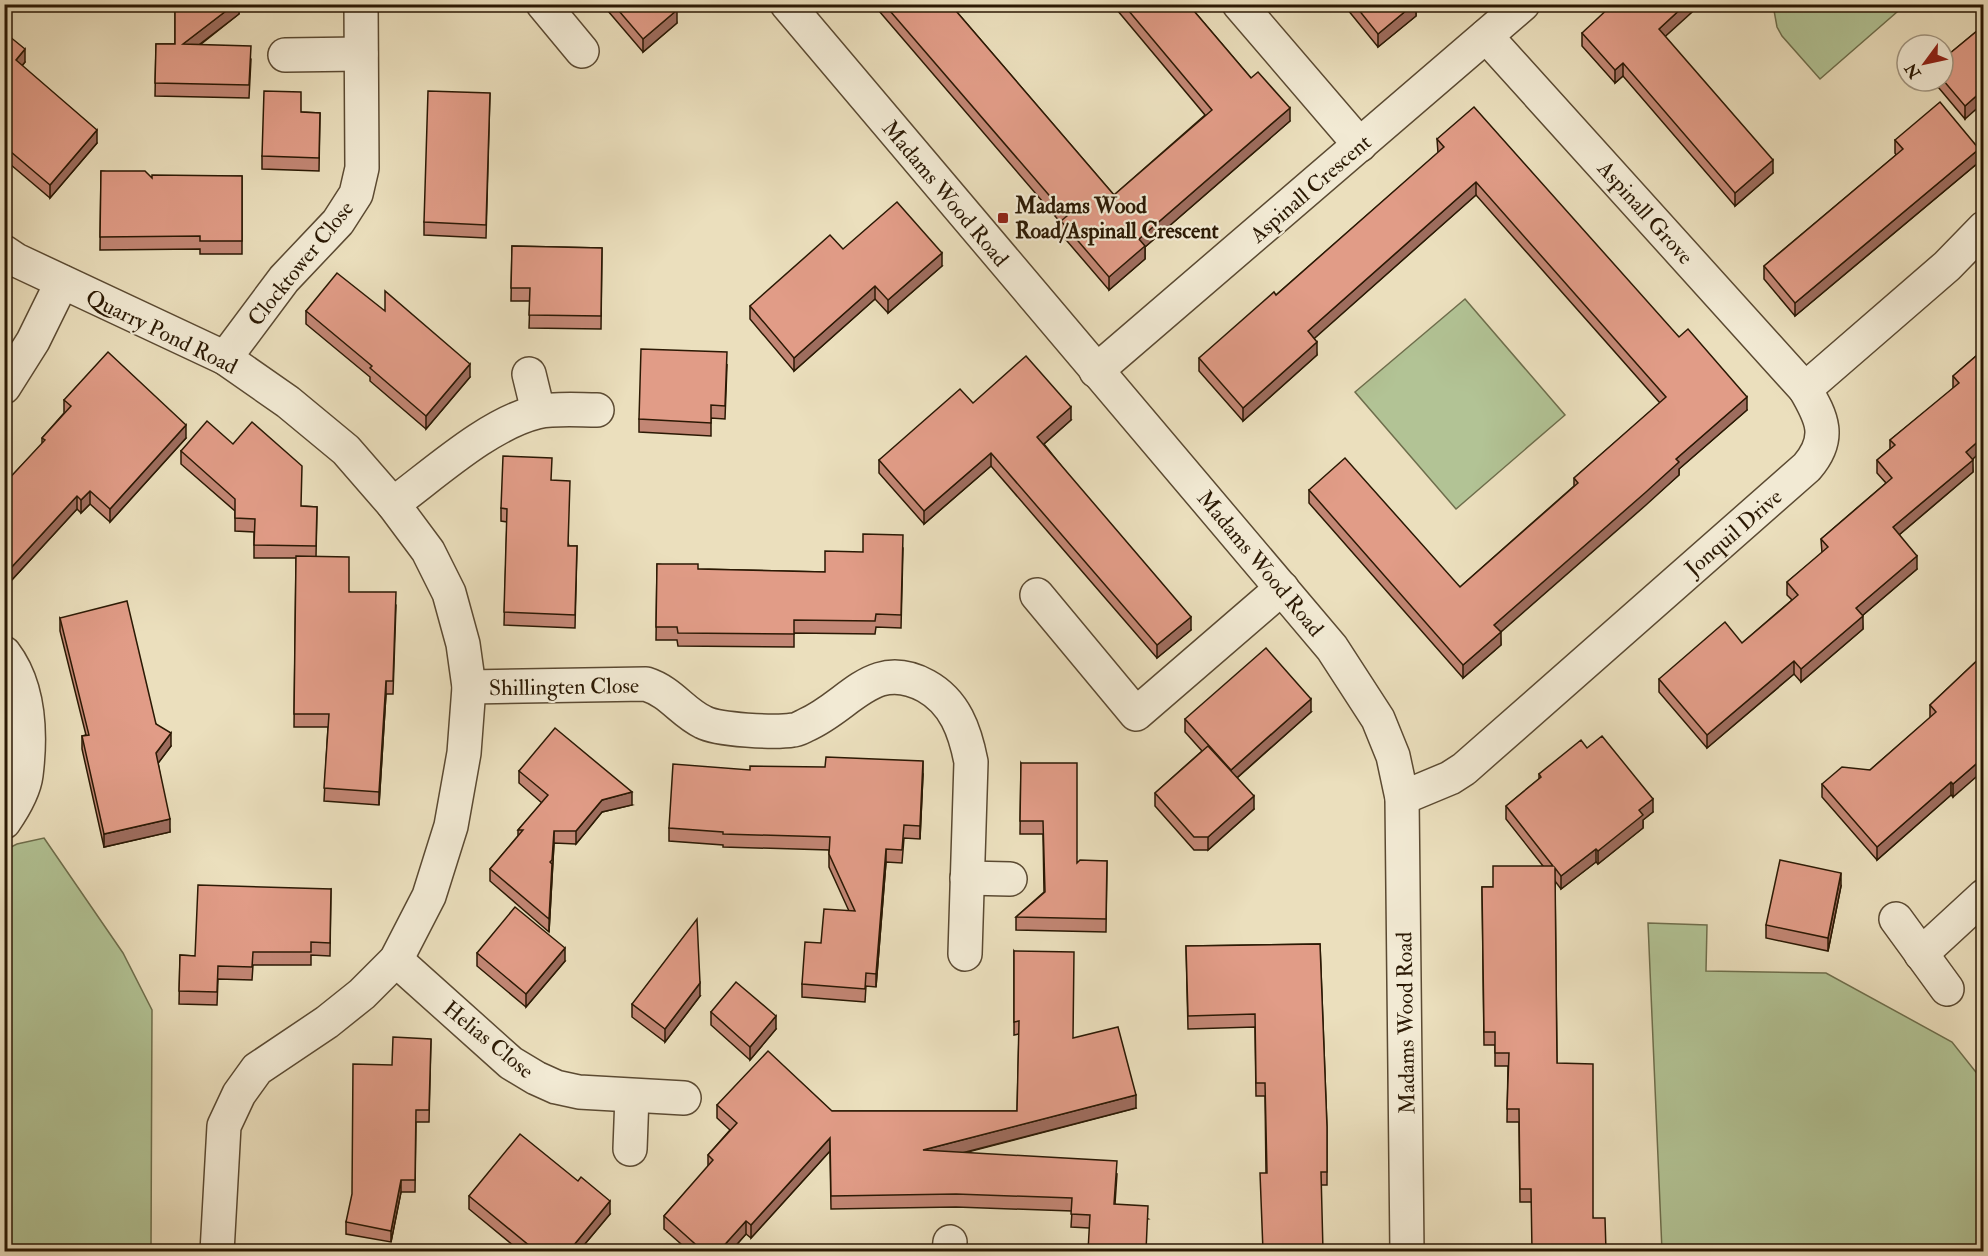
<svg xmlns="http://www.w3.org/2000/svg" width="1988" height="1256" font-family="'IM FELL Double Pica',serif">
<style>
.green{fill:#b2c395;stroke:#6e6e4c;stroke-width:1.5}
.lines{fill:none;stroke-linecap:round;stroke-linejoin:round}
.minor-casing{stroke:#5b4a32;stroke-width:36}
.tertiary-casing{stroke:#5b4a32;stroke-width:36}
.minor{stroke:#f2ead4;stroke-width:33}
.tertiary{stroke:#f2ead4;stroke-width:33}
.wall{fill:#c28674;stroke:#2b1904;stroke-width:1.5}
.shaded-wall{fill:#9e6d5e;stroke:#2b1904;stroke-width:1.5}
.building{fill:#e19c87;stroke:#2b1904;stroke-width:1.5}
.poi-dot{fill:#8f2418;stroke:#f2ead4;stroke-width:2}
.labels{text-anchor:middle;stroke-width:4.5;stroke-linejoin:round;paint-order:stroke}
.street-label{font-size:22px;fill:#2b1904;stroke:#f2ead4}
.poi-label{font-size:22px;font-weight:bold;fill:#2b1904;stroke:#f2ead4;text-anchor:start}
</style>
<rect width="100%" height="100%" fill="#ebdfbd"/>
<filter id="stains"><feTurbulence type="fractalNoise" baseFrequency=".00333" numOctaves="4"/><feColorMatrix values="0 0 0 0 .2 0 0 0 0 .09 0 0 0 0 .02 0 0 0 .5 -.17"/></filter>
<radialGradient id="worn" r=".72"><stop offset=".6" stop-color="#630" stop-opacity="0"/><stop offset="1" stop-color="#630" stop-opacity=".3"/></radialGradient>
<g class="green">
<path d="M1773,5V4L1905,5L1820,79L1782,36L1777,27Z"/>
<path d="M1465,299L1565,415L1456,509L1355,392Z"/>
<path d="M44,838L123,953L152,1010L151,1251H5V850L17,844Z"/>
<path d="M1648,923L1707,925L1706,971L1826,973L1952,1042L1983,1081V1251H1662Z"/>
</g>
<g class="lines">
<defs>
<g id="minor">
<path d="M543,4L582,51"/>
<path d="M1239,4L1360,145"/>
<path d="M1486,36L1805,389"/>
<path d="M285,55L361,54"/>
<path d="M4,252L16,260L225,358L288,402L346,450L393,504L428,551L449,593L463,644L469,687L464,753L451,826L429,896L396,960L362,994L327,1022L257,1069L239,1094L224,1126L217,1252"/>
<path d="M225,358L284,279L338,222L356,194L362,168L361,4"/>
<path d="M1096,371L1523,4"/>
<path d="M529,374L538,411"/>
<path d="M4,387L33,341L62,282"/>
<path d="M393,504C434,474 488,424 537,412C554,408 579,410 597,410"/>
<path d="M1037,595L1136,714L1282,588"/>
<path d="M4,653C30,687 31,735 26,775C24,791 13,809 4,822"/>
<path d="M469,687L646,684C671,692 682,712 703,722C718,730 775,733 793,730C797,730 802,727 806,725C850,706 873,657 926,686C955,702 965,731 971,762L965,954"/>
<path d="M1402,798L1450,778L1464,769L1807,467C1832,438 1822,418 1805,389L1947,266L1984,228"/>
<path d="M967,878L1010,879"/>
<path d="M1896,919L1947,989"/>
<path d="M1921,954L1984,896"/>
<path d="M396,960L511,1063L536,1078L556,1087L579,1092L684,1098"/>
<path d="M630,1149L632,1096"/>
<path d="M949,1252L950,1242"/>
</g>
<path id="tertiary" d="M787,4L1332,648L1378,719L1393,756L1402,798L1407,1252"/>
</defs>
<use href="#minor" class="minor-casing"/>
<use href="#tertiary" class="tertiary-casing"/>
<use href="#minor" class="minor"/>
<use href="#tertiary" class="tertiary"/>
</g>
<g class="wall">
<path d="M175,4H239V14L200,45L251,59L249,98L155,96L156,44H175Z"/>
<path d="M602,4H672L677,23L643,52Z"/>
<path d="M873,4H950L1114,195L1205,115L1112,4H1188L1251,78L1290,121L1145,247V259L1109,290L1061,234V223Z"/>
<path d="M1343,4H1416V16L1378,47Z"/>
<path d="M1983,26L1965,119L1933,81H1943V59Z"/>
<path d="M4,32L25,62L22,66L97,143L50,198L4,159Z"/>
<path d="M1582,33L1665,37L1773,173L1735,206L1623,76L1615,83L1582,46Z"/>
<path d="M490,93L486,238L424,235V222Z"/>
<path d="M301,112L320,113L319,171L262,169V156Z"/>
<path d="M1437,139L1679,337L1747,410L1679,469V475L1500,632L1501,645L1463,678L1309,503V490L1460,587L1574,486V478L1660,403L1476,195L1314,338L1317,355L1243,421L1199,371V358L1276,295L1438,153Z"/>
<path d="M1895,140L1979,162L1795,316L1764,279V266L1896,155L1895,153Z"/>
<path d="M101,171L152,178L242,176V254H200V249L100,250Z"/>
<path d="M512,246L602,248L601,329L529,328L530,301H511Z"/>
<path d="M843,249L942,266L888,313L875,299L794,371L750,319V306Z"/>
<path d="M306,311L470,377L426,429L370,381V377L306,324Z"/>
<path d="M1983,350L1972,459L1973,472L1899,535L1917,569L1862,616L1863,629L1801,682L1794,674L1707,748L1659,692V679L1742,643L1792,600L1787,595V582L1822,553L1821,539L1886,483L1877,473V460L1890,449V440L1953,389V376Z"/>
<path d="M727,365L725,419L711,418V436L639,432V419Z"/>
<path d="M64,400L186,438L110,522L90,504L81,513L77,509L9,583L4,579V484L42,444V438L64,413Z"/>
<path d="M973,403L1071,420L1044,444L1191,630L1157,658L991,466L924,524L879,473V460Z"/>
<path d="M181,451L302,506L317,507L316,557L349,592L396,605L393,694H386L379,805L324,801L328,727H294L296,558H254V532L235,531V511L181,464Z"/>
<path d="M551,480L569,546H577L575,628L504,625L507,522L501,521V508Z"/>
<path d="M903,548L901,628L876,627L875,634L794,633V647L678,646L677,640H656L657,564L698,569L825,572L863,552Z"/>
<path d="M60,618L156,724L171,746L158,763L170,832L104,847L82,749V736L86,735L60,631Z"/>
<path d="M1983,655L1953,797L1951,795L1877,860L1822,797V784L1870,770L1930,718V705Z"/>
<path d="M1311,712L1237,778L1254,809L1208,850H1194L1155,806V793L1202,751L1185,732V719Z"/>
<path d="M1587,748L1653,812L1643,820V828L1598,864L1596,862L1561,889L1555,881L1557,1063L1593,1218L1606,1251L1531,1202H1520L1519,1122H1507L1508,1066H1495V1045H1484L1482,887H1493L1543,866L1506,819V806L1539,779V774Z"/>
<path d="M1021,763L1077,863L1107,861L1106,932L1016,930V917L1044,892L1043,834H1020Z"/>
<path d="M750,770L923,774L920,839L904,838L902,863L886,862L876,987L866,986L865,1002L802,997V984L821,943L849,911L829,867V850L723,847V845L669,841V828Z"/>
<path d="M519,771L632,805L602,812L576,844L554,843L549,932L490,881V869L518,836V830L542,803L519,783Z"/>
<path d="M1841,886L1828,951L1766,938V925Z"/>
<path d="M331,889L330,956L311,955V965H253L252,980L218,979L217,1005L179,1004L180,955L195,956Z"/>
<path d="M1320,944L1327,1127V1185H1322L1266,1173L1265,1096H1256L1255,1027L1188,1029L1186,946Z"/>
<path d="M1014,951L1073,1038L1136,1108L964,1153L1117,1174L1115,1204L1148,1219L1089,1228L1071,1227L1072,1211L956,1207L831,1209L830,1151L751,1238L746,1234L731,1251H689L664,1229V1216L708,1167V1155L730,1130L717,1118V1105L832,1111H1017L1019,1034L1014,1035Z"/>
<path d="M477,953L565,961L526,1007L477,966Z"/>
<path d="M700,996L665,1042L632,1017V1004Z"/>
<path d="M711,1012L776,1029L750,1060L711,1025Z"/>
<path d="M1983,1017V1035L1981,1032V1019Z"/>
<path d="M431,1039L429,1122H416L415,1192H401L391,1242L346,1234V1222Z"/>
<path d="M469,1196L610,1214L579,1251H520L469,1209Z"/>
</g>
<g class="shaded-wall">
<path d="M235,4H239V14L183,57V44Z"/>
<path d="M1414,4H1416V16L1378,47V34Z"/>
<path d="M1686,4H1701L1659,42V29Z"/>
<path d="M677,10V23L643,52V39Z"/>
<path d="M25,49V62L16,73V60Z"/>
<path d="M1623,63V76L1615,83V70Z"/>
<path d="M1983,90V103L1965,119V106Z"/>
<path d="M1290,108V121L1145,247V259L1109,290V277L1139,239Z"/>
<path d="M97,130V143L50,198V185Z"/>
<path d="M1979,149V162L1795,316V303Z"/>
<path d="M1773,160V173L1735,206V193Z"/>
<path d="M1476,182V195L1308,344V331Z"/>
<path d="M942,253V266L888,313V300Z"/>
<path d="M875,286V299L794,371V358Z"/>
<path d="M1317,342V355L1243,421V408Z"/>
<path d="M470,364V377L426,429V416Z"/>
<path d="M1747,397V410L1679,469V475L1646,505L1494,638V625L1676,459Z"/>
<path d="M1071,407V420L1037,450V437Z"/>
<path d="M186,425V438L110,522V509Z"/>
<path d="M1983,437V450L1966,465V452Z"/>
<path d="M991,453V466L924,524V511Z"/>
<path d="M1973,460V472L1893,540V527Z"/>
<path d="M90,491V504L81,513V500Z"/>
<path d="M77,496V509L9,583V570Z"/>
<path d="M1917,556V569L1856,621V608Z"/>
<path d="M1863,616V629L1801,682V669Z"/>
<path d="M1191,617V630L1157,658V645Z"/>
<path d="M1501,632V645L1463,678V665Z"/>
<path d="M1794,661V674L1707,748V735Z"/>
<path d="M386,681V694L379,805V792Z"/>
<path d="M1311,699V712L1231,783V770Z"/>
<path d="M171,733V746L156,766V753Z"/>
<path d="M1983,758V771L1953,797V784Z"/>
<path d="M923,761V774L920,839V826Z"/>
<path d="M1951,782V795L1877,860V847Z"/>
<path d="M632,792V805L602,812L576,844V831L602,800Z"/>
<path d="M1254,796V809L1208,850V837Z"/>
<path d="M1653,799V812L1643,820V828L1598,864V851L1639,810Z"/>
<path d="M170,819V832L104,847V834Z"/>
<path d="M554,831V843L549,932L550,862Z"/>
<path d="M886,849V862L876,987V974Z"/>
<path d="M1596,849V862L1561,889V876Z"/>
<path d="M1841,873V886L1828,951V938Z"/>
<path d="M565,948V961L526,1007V994Z"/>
<path d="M700,983V996L665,1042V1029Z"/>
<path d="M776,1016V1029L750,1060V1047Z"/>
<path d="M1136,1095V1108L923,1163V1150Z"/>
<path d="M830,1138V1151L751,1238V1225Z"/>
<path d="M401,1180V1192L391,1242V1231Z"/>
<path d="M610,1201V1214L579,1251H569Z"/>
<path d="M746,1221V1234L731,1251H719Z"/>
</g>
<g class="building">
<path d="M175,4H235L183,44L251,46L249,85L155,83L156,44H175Z"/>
<path d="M613,4H672L677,10L643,39Z"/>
<path d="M884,4H950L1114,195L1212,110L1123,4H1188L1251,78L1258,72L1290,108L1139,239L1145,246L1109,277L1061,221L1067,216Z"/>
<path d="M1354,4H1414L1378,34Z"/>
<path d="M1613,4H1686L1659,29L1773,160L1735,193L1623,63L1615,70L1582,33Z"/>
<path d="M1983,26V90L1965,106L1943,80V59Z"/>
<path d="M4,32L25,49L16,60L97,130L50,185L4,146Z"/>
<path d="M264,91L301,92V112L320,113L319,158L262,156Z"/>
<path d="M428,91L490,93L486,225L424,222Z"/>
<path d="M1940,102L1979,149L1795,303L1764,266L1903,149L1895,140Z"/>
<path d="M1474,107L1679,337L1688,329L1747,397L1676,459L1679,462L1646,492L1494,625L1501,632L1463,665L1309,490L1345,458L1460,587L1578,483L1574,478L1666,397L1476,182L1308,331L1317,342L1243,408L1199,358L1274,292L1276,295L1444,147L1437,139Z"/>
<path d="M101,171H145L152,178V175L242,176V241H200V236L100,237Z"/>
<path d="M897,202L942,253L888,300L875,286L794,358L750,306L830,235L843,249Z"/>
<path d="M512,246L602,248L601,316L529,315L530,288H511Z"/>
<path d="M337,273L385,311V291L470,364L426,416L370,368L372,366L306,311Z"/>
<path d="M641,349L727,352L725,406L711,405V423L639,419Z"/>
<path d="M1983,350V437L1966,452L1973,460L1893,527L1917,556L1856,608L1863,616L1801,669L1794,661L1707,735L1659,679L1725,622L1742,643L1798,595L1787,582L1828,547L1821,539L1892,478L1877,460L1895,445L1890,440L1959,383L1953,376Z"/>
<path d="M108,352L186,425L110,509L90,491L81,500L77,496L9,570L4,566V484L45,440L42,438L71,406L64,400Z"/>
<path d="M1026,356L1071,407L1037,437L1191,617L1157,645L991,453L924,511L879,460L960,389L973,403Z"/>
<path d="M207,421L233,444L252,422L302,466L301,506L317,507L316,546L254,545L255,519L235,518V499L181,451Z"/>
<path d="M503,456L552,458L551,480L570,481L568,546H577L575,615L504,612L507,509L501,508Z"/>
<path d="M863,534L903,535L901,615L876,614L875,621L794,620V634L678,633L677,627H656L657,564H698V569L825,572V551L863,552Z"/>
<path d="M296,556L349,557V592H396L393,681H386L379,792L324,788L329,714H294Z"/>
<path d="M127,601L156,724L171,733L156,753L170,819L104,834L82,736L89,735L60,618Z"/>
<path d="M1266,648L1311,699L1231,770L1185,719Z"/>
<path d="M1983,655V758L1953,784L1951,782L1877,847L1822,784L1842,767L1870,770L1936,712L1930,705Z"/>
<path d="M555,728L632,792L602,800L576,831H554L552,860L550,862L552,864L549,919L490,869L523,830H518L548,795L519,771Z"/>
<path d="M1602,736L1653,799L1639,810L1643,815L1598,851L1596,849L1561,876L1555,868L1557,1063L1593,1064V1218H1605L1606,1251H1532L1531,1189H1520L1519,1109H1507L1509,1053H1495V1032H1484L1482,887H1493V866H1553L1506,806L1541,777L1539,774L1581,740L1587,748Z"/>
<path d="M1208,746L1254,796L1208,837H1194L1155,793Z"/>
<path d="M826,757L923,761L920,826L904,825L902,850L886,849L876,974L866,973L865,989L802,984L805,942L821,943L824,909L855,911L829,854L830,837L723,834V832L669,828L673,764L750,770V766L825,767Z"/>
<path d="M1021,763H1077V863L1080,860L1107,861L1106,919L1016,917L1045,892L1043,821H1020Z"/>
<path d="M1780,860L1841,873L1828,938L1766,925Z"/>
<path d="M198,885L331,889L330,943L311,942V952H253L252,967L218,966L217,992L179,991L180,955L195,956Z"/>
<path d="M515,907L565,948L526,994L477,953Z"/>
<path d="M697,919L700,983L665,1029L632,1004Z"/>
<path d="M1320,944L1327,1127V1172H1321L1323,1251H1263L1260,1173H1267L1265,1083H1256L1255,1014L1188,1016L1186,946Z"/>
<path d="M1014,951L1074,952L1073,1038L1118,1027L1136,1095L923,1150L1117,1161L1114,1204L1148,1206L1146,1251H1088L1090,1215L1071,1214L1072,1198L956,1194L831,1196L830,1138L751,1225L746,1221L719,1251H703L664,1216L713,1160L708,1155L737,1123L717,1105L768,1051L832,1111H1017L1019,1021L1014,1022Z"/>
<path d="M736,982L776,1016L750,1047L711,1012Z"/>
<path d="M393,1037L431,1039L429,1110H416L415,1180H401L391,1231L346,1222L352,1194L353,1064L392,1065Z"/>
<path d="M520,1134L578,1181L581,1177L610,1201L569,1251H536L469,1196Z"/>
</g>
<rect class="poi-dot" x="997" y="212" width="12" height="12" rx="3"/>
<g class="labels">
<g class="street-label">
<text transform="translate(1310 188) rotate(-41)" y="8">Aspinall Crescent</text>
<text transform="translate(946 193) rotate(50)" y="8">Madams Wood Road</text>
<text transform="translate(1646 212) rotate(48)" y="8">Aspinall Grove</text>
<text transform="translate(300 263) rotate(-51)" y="8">Clocktower Close</text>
<text transform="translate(162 331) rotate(26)" y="8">Quarry Pond Road</text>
<text transform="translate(1733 532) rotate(-41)" y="8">Jonquil Drive</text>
<text transform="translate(1261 563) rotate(50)" y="8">Madams Wood Road</text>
<text transform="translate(564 686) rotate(-1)" y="8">Shillingten Close</text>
<text transform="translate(1405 1023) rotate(-91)" y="8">Madams Wood Road</text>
<text transform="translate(489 1039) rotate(39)" y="8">Helias Close</text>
</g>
<g class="poi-label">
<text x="1015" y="213">Madams Wood<tspan x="1015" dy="25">Road/Aspinall Crescent</tspan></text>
</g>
</g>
<rect width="1988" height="1256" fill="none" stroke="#ebdfbd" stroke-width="24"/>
<rect x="6" y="6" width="1976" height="1244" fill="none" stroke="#2b1904" stroke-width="3"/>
<rect x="12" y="12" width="1964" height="1232" fill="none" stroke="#2b1904" stroke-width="1.5"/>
<g transform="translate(1925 63) rotate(237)"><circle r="28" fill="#f2ead4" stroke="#a29681" stroke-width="1.5"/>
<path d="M0-4.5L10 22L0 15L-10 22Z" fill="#8f2418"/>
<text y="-9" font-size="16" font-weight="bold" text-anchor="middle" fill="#2b1904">N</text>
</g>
<rect width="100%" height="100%" filter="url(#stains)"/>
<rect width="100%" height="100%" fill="url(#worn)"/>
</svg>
